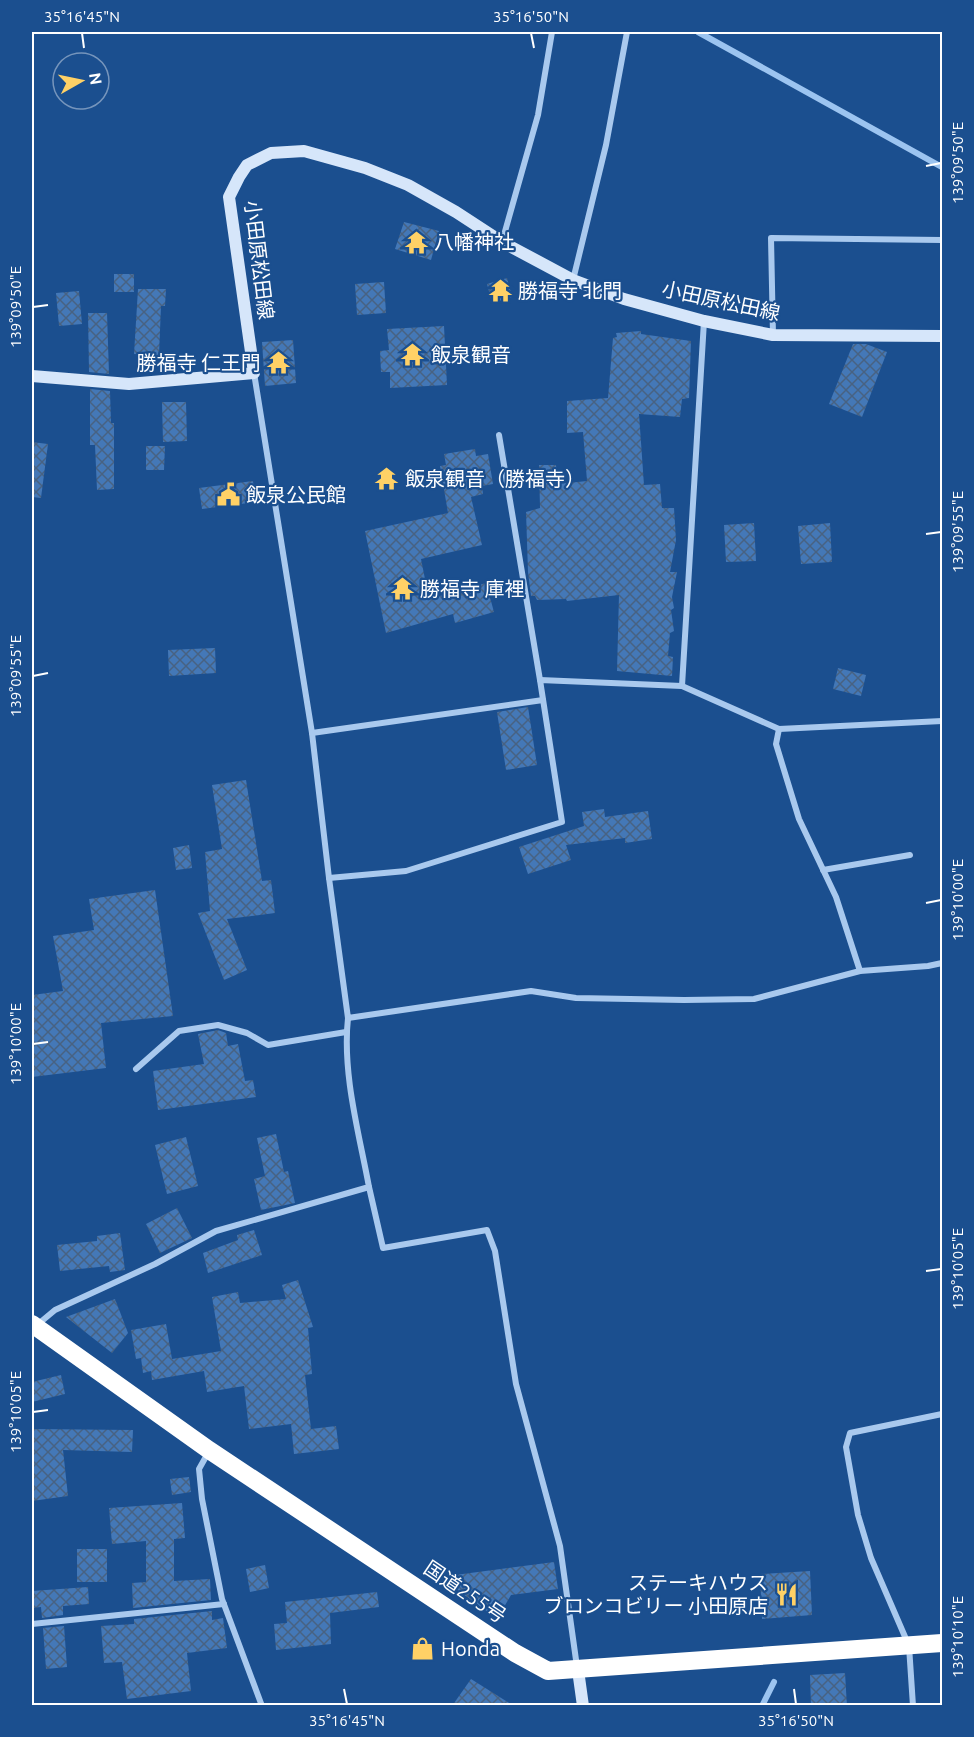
<svg xmlns="http://www.w3.org/2000/svg" width="974" height="1737" font-family="Ubuntu,'Noto Sans JP',sans-serif">
<style>
.lines{fill:none;stroke-linecap:round;stroke-linejoin:round}
.stream{stroke:#9cc4f0;stroke-width:6}
.building{fill:url(#building-cross-hatch)}
.street{stroke:#a9c9ee;stroke-width:6}
.secondary{stroke:#d6e6fa;stroke-width:12}
.highway{stroke:#fff;stroke-width:18}
.ticks{fill:none;stroke:#fff;stroke-width:2}
.labels{text-anchor:middle;stroke-width:4.5;stroke-linejoin:round;paint-order:stroke}
.poi-label{font-size:20px;fill:#fff;stroke:#1b4f8f;text-anchor:start}
.street-label{font-size:20px;fill:#fff;stroke:#1b4f8f}
.neatline{fill:none;stroke:#fff;stroke-width:2}
.ticks-label{font-size:15px;text-anchor:middle;fill:#fff}
</style>
<defs>
<pattern id="building-cross-hatch" width="8" height="8" patternUnits="userSpaceOnUse" patternTransform="scale(1.5)"><rect width="8" height="8" fill="#4478b7"/><path d="M0 0l8 8M0 8l8-8" fill="none" stroke="#486282"/></pattern>
</defs>
<rect width="100%" height="100%" fill="#1b4f8f"/>
<g class="lines">
<g class="stream">
<path d="M698,32L942,167"/>
<path d="M762,1706L774,1682"/>
</g>
</g>
<g class="building">
<path d="M404,222L439,231L431,260L395,249Z"/>
<rect x="114" y="274" width="20" height="18"/>
<path d="M507,278L512,297L492,303L487,284Z"/>
<path d="M384,282L386,313L357,315L355,284Z"/>
<path d="M138,289H166L165,306H161L159,355L134,354Z"/>
<path d="M79,291L82,324L59,326L56,293Z"/>
<path d="M88,313H107L109,374L89,372Z"/>
<path d="M444,326L447,385L390,388V372H381L380,351L389,350L387,329Z"/>
<path d="M641,331V334L691,341L689,398L682,399L680,417L639,414L644,485L660,484L662,508H674L676,540L670,572H677L672,597L674,608L671,610L674,631L670,633L668,656L673,657L672,676L617,671L619,595L567,601L566,599L537,600L535,596H531L528,572L526,512L540,508L539,465H556L558,484L587,481L583,432L567,433V401L608,398L613,338L617,337L616,333Z"/>
<path d="M293,340L296,383L265,386L262,342Z"/>
<path d="M853,344H866L887,352L862,417L829,404Z"/>
<path d="M90,389L110,391L111,423H114V489L97,490L95,445H90Z"/>
<path d="M162,402H186L187,441L163,442Z"/>
<path d="M32,442L48,444L41,498L32,497Z"/>
<path d="M146,446H165L164,470H146Z"/>
<path d="M475,449L476,456L488,454L493,484L482,486L483,494L471,497L482,545L421,559L429,599L486,583L494,612L455,623L453,614L386,633L365,531L448,513L440,466L446,465L444,454Z"/>
<path d="M253,481L256,502L202,509L199,488Z"/>
<path d="M754,523L756,561L726,562L724,525Z"/>
<path d="M830,523L832,562L801,564L798,526Z"/>
<path d="M215,648L216,673L169,676L168,650Z"/>
<path d="M838,668L866,675L861,696L833,689Z"/>
<path d="M528,707L537,765L506,770L497,712Z"/>
<path d="M246,780L262,881L271,880L275,913L227,919L247,970L224,980L198,913L210,911L205,852L222,849L212,785Z"/>
<path d="M604,809L605,817L648,811L652,839L625,843V838L566,845L571,860L528,874L519,847L584,826L582,812Z"/>
<path d="M189,845L192,868L176,870L173,848Z"/>
<path d="M155,890L173,1016L101,1023L106,1068L32,1077V995L63,991L53,936L94,930L89,899Z"/>
<path d="M218,1030L226,1033L228,1046L238,1044L245,1081L253,1080L256,1097L158,1110L153,1071L204,1064L198,1034Z"/>
<path d="M276,1134L284,1172L288,1171L295,1203L261,1210L254,1179L265,1176L257,1138Z"/>
<path d="M186,1137L198,1186L167,1194L155,1145Z"/>
<path d="M177,1208L192,1238L160,1253L146,1224Z"/>
<path d="M254,1230L262,1255L208,1273L203,1253L238,1240L237,1235Z"/>
<path d="M120,1233L125,1270L110,1272L109,1266L60,1271L57,1245L97,1241V1236Z"/>
<path d="M298,1280L313,1327L308,1328L312,1374L305,1375L311,1429L336,1426L339,1449L294,1454L291,1424L249,1429L244,1386L207,1392L204,1371L152,1380L151,1371L143,1373L141,1358L136,1359L131,1330L166,1324L172,1359L221,1351L212,1297L238,1292L240,1303L286,1299L282,1285Z"/>
<path d="M115,1299L128,1333L112,1353L66,1317Z"/>
<path d="M61,1375L65,1394L32,1402V1382Z"/>
<path d="M32,1429L133,1430L132,1452L63,1450L68,1496L32,1501Z"/>
<path d="M189,1477L191,1492L172,1495L170,1479Z"/>
<path d="M182,1503L185,1538L174,1539V1581L210,1579L211,1600L133,1608L132,1583L146,1582V1541L112,1544L109,1508Z"/>
<rect x="77" y="1549" width="30" height="33"/>
<path d="M554,1562L558,1589L511,1595L497,1619L440,1577Z"/>
<path d="M265,1565L269,1588L250,1592L246,1569Z"/>
<path d="M810,1571L812,1615L762,1619L760,1574Z"/>
<path d="M88,1587L89,1604L63,1606V1615L42,1618L41,1607L32,1608V1591Z"/>
<path d="M377,1592L379,1607L330,1613L331,1644L276,1650L274,1624L287,1623L285,1602Z"/>
<path d="M212,1611V1620L223,1618L227,1648L187,1653L191,1691L127,1699L122,1662L104,1663L101,1626L134,1624V1619Z"/>
<path d="M64,1626L67,1667L46,1669L43,1628Z"/>
<path d="M845,1673L847,1706H811L810,1675Z"/>
<path d="M471,1679L514,1706H452Z"/>
</g>
<g class="lines">
<g class="street">
<path d="M502,242L538,115L552,32"/>
<path d="M573,280L606,145L627,32"/>
<path d="M773,335L771,238L942,240"/>
<path d="M254,373L312,733L329,878L348,1018L531,991L576,998L684,1000L754,999L860,971L928,966L942,963"/>
<path d="M499,435L540,680"/>
<path d="M682,686L704,321"/>
<path d="M779,729L776,744L799,819L836,897L860,971"/>
<path d="M312,733L543,700"/>
<path d="M823,870L910,855"/>
<path d="M329,878L406,871L562,822L540,680L682,686L779,729L942,721"/>
<path d="M136,1069L179,1031L218,1025L247,1033L268,1045L346,1032"/>
<path d="M369,1187L383,1248L487,1230L495,1251L516,1384L560,1546L577,1667"/>
<path d="M37,1325L55,1310L155,1264L216,1231L369,1187C359,1133 342,1073 348,1018"/>
<path d="M208,1453L199,1469L202,1499L222,1599L262,1706"/>
<path d="M32,1624L224,1604"/>
<path d="M913,1706L909,1646L871,1558L858,1515L846,1447L850,1433L942,1414"/>
</g>
<g class="secondary">
<path d="M32,376L129,384L254,373L229,197L239,177L247,165L271,153L304,151L365,168L408,185L456,212L502,242L573,280L624,299L704,321L773,335L942,336"/>
<path d="M578,1670L583,1706"/>
</g>
<path class="highway" d="M32,1324L209,1450L515,1653L548,1671L942,1643"/>
</g>
<path class="ticks" d="M82,33L84,48M531,33L534,48M926,166L941,163M33,307L48,305M926,534L941,532M33,676L48,673M926,903L941,900M33,1044L48,1042M926,1271L941,1269M33,1412L48,1410M926,1639L941,1637M344,1689L347,1704M794,1689L796,1704"/>
<defs>
<symbol id="temple-bare" viewBox="-9 -9 18 18"><path d="M0-6L5-2H3V0L6.5 2.5H4V6H1.5V3h-3V6H-4V2.5H-6.5L-3 0V-2H-5Z" fill="#ffd166" stroke="#1b4f8f" stroke-width="2.5" paint-order="stroke"/></symbol>
<symbol id="civic-bare" viewBox="-9 -9 18 18"><path d="M-.6-6.5H3V-4.5H.6V-3L4-1V1h2V6H-6V1h2V-1L-.6-3ZM-1.2 2.5V6h2.4V2.5Z" fill="#ffd166" stroke="#1b4f8f" stroke-width="2.5" paint-order="stroke"/></symbol>
<symbol id="restaurant-bare" viewBox="-9 -9 18 18"><path d="M-5-6h1v4h1v-4h1v4h1v-4h1v5L-1.5 .5V6h-2V.5L-5-1ZM5-6V6H3V1.5H1.5Q1.5-4 5-6Z" fill="#ffd166" stroke="#1b4f8f" stroke-width="2.5" paint-order="stroke"/></symbol>
<symbol id="shop-bare" viewBox="-9 -9 18 18"><path d="M-5-2.5h2.3a2.7 3.5 0 0 1 5.4 0H5L5.5 6h-11ZM-1.5-2.5h3a1.5 2.3 0 0 0-3 0Z" fill="#ffd166" stroke="#1b4f8f" stroke-width="2.5" paint-order="stroke"/></symbol>
</defs>
<g fill-rule="evenodd">
<use href="#temple-bare" x="400" y="226" width="33" height="33"/>
<use href="#temple-bare" x="484" y="274" width="33" height="33"/>
<use href="#temple-bare" x="396" y="338" width="33" height="33"/>
<use href="#temple-bare" x="262" y="346" width="33" height="33"/>
<use href="#temple-bare" x="370" y="462" width="33" height="33"/>
<use href="#civic-bare" x="212" y="478" width="33" height="33"/>
<use href="#temple-bare" x="386" y="572" width="33" height="33"/>
<use href="#restaurant-bare" x="770" y="1578" width="33" height="33"/>
<use href="#shop-bare" x="406" y="1632" width="33" height="33"/>
</g>
<g class="labels">
<g class="poi-label">
<text x="434" y="249">八幡神社</text>
<text x="518" y="298">勝福寺 北門</text>
<text x="431" y="362">飯泉観音</text>
<text x="261" y="370" text-anchor="end">勝福寺 仁王門</text>
<text x="405" y="486">飯泉観音（勝福寺）</text>
<text x="246" y="502">飯泉公民館</text>
<text x="420" y="596">勝福寺 庫裡</text>
<text x="768" y="1590" text-anchor="end">ステーキハウス<tspan x="768" dy="23">ブロンコビリー 小田原店</tspan></text>
<text x="441" y="1656">Honda</text>
</g>
<g class="street-label">
<text transform="translate(259 260) rotate(83)" y="7">小田原松田線</text>
<text transform="translate(721 301) rotate(12)" y="7">小田原松田線</text>
<text transform="translate(465 1592) rotate(34)" y="7">国道255号</text>
</g>
</g>
<rect width="974" height="1737" fill="none" stroke="#1b4f8f" stroke-width="66"/>
<g transform="translate(81 81) rotate(81)"><circle r="28" fill="#1b4f8f" stroke="#7695bc" stroke-width="1.5"/>
<path d="M0-4.5L10 22L0 15L-10 22Z" fill="#ffd166"/>
<text y="-9" font-size="16" font-weight="bold" text-anchor="middle" fill="#ffffff">N</text>
</g>
<rect x="33" y="33" width="908" height="1671" class="neatline"/>
<g class="ticks-label">
<text x="82" y="22">35°16'45"N</text>
<text x="531" y="22">35°16'50"N</text>
<text transform="translate(958 163) rotate(-90)" y="5">139°09'50"E</text>
<text transform="translate(16 307) rotate(-90)" y="5">139°09'50"E</text>
<text transform="translate(958 532) rotate(-90)" y="5">139°09'55"E</text>
<text transform="translate(16 676) rotate(-90)" y="5">139°09'55"E</text>
<text transform="translate(958 900) rotate(-90)" y="5">139°10'00"E</text>
<text transform="translate(16 1044) rotate(-90)" y="5">139°10'00"E</text>
<text transform="translate(958 1269) rotate(-90)" y="5">139°10'05"E</text>
<text transform="translate(16 1412) rotate(-90)" y="5">139°10'05"E</text>
<text transform="translate(958 1637) rotate(-90)" y="5">139°10'10"E</text>
<text x="347" y="1726">35°16'45"N</text>
<text x="796" y="1726">35°16'50"N</text>
</g>
</svg>
